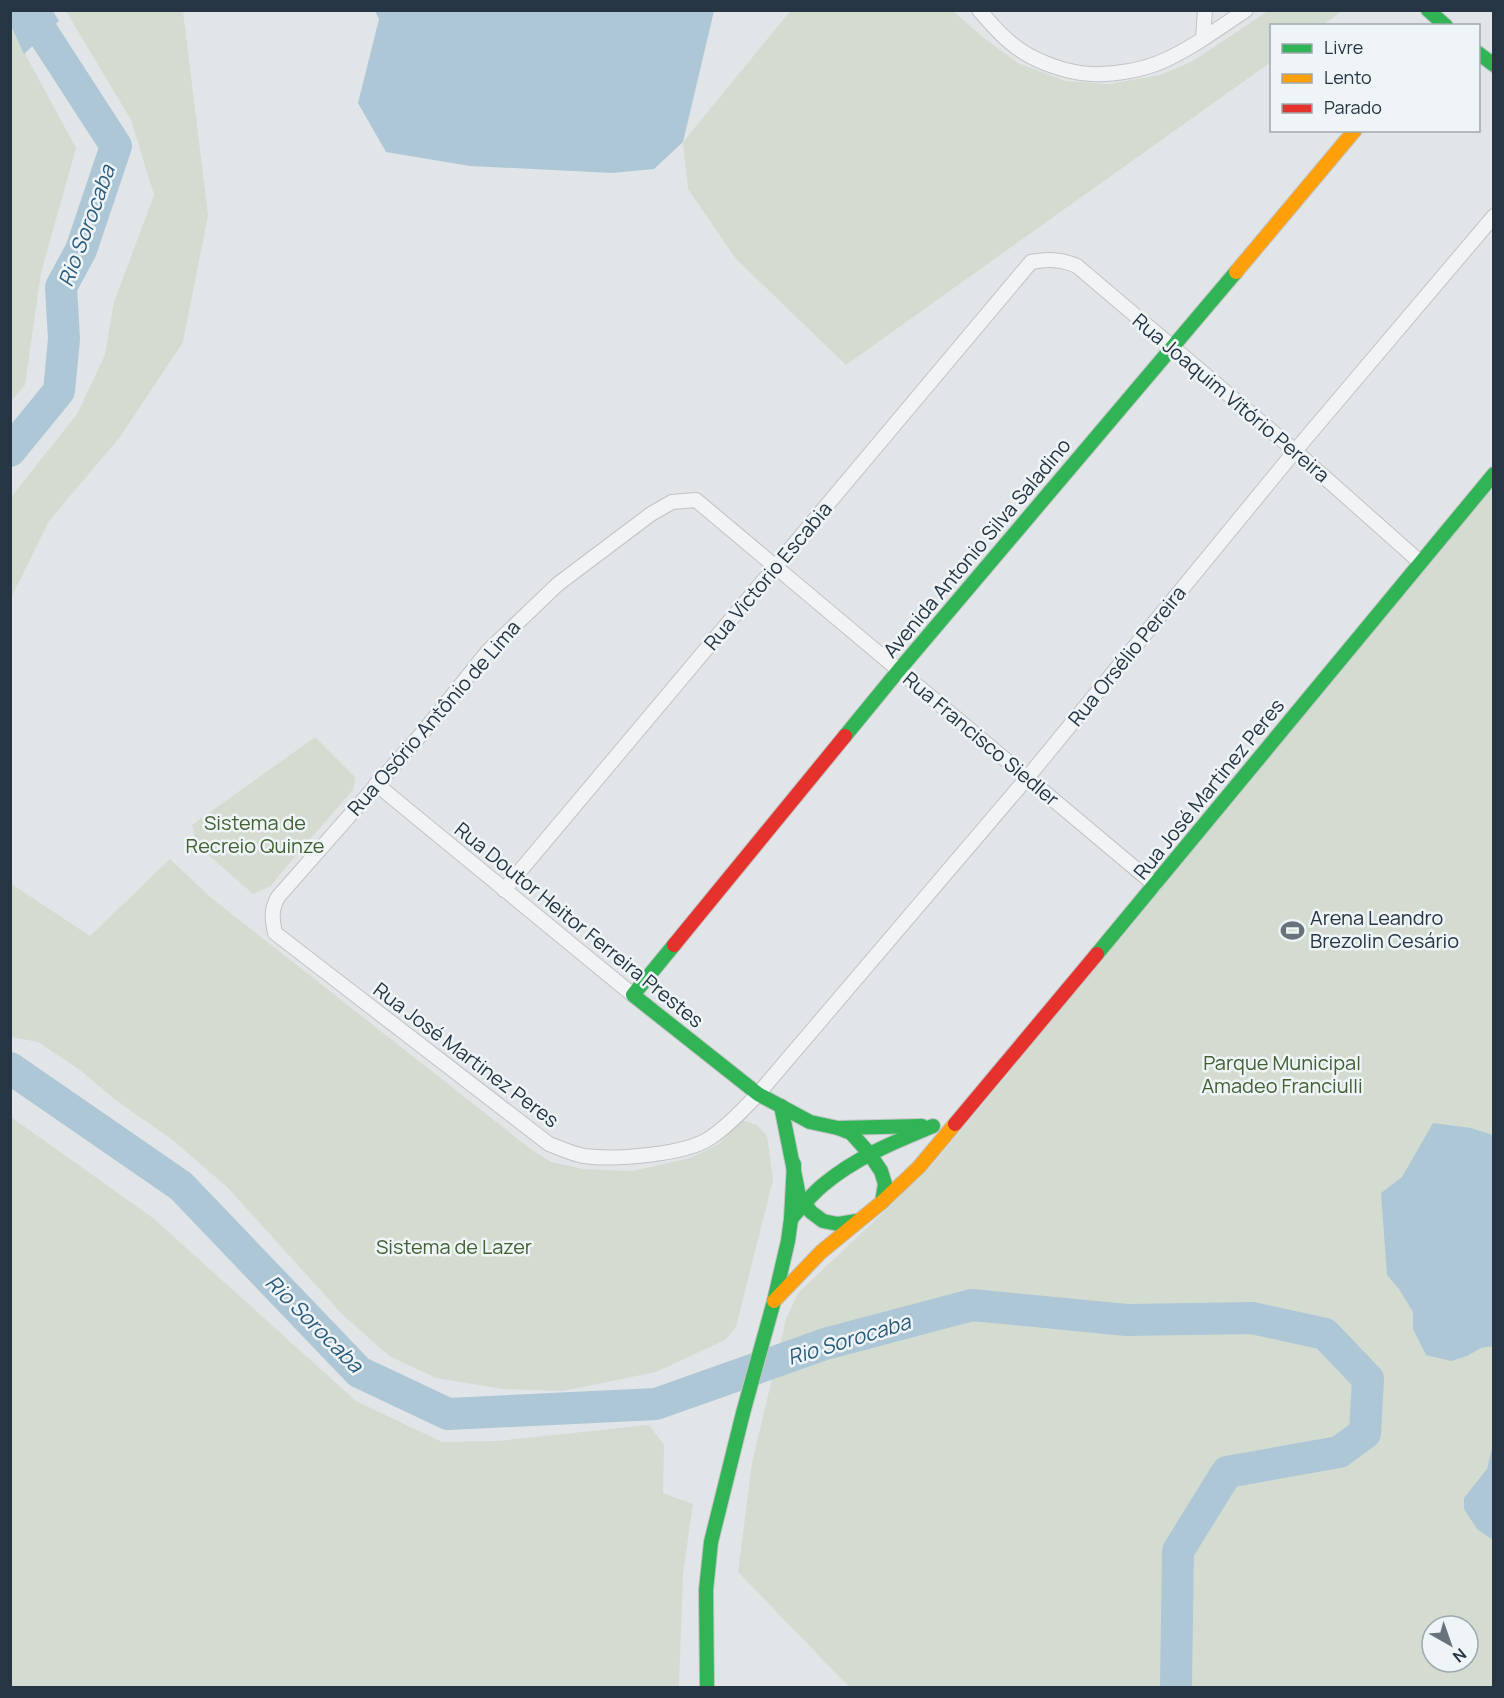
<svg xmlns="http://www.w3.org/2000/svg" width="1504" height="1698" font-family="Manrope,sans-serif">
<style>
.green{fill:#d4dcd1;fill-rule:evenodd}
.water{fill:#adc7d6}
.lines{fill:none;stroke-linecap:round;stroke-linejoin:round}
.river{stroke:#adc7d6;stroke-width:32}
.street-casing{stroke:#c0c3c5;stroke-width:16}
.fast-casing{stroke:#c0c3c5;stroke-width:16}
.slow-casing{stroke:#c0c3c5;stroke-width:16}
.jam-casing{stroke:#c0c3c5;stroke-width:16}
.street{stroke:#f1f3f4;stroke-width:14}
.fast{stroke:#30b455;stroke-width:14}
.slow{stroke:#ff9f0a;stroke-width:14}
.jam{stroke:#e5322d;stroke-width:14}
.labels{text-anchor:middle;stroke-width:5;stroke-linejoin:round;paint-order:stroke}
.street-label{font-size:20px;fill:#263543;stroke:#eff4f7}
.park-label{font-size:20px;fill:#426032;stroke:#eff4f7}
.poi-label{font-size:20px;fill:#263543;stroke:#eff4f7;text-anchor:start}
.water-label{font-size:21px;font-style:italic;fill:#2b5c7c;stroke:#eff4f7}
</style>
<rect width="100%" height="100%" fill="#e2e5e7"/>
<g class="green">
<path d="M791,10L953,11L984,38L1018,63L1066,81L1109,84L1160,75L1193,61L1268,11H1343L1322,25L1272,26L1271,62L846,365L736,259L688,189L683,142Z"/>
<path d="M66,11H183L208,215L183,342L120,437L49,521L11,598V497L77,414L105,355L114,302L154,195L131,120Z"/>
<path d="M10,26L76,148L41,273L25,385L11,401Z"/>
<path d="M1493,487V1687H849L738,1572L752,1463L786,1319L798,1293L929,1169ZM1432,1626H1468V1662H1432Z"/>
<path d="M315,737L355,777L353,790L285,868L271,886L253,894L197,845L192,825Z"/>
<path d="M170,859L209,896L532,1150L551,1162L583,1169L633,1171L690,1158L719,1144L742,1120L757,1125L767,1136L773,1180L736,1327L725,1340L656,1372L563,1391L503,1389L436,1378L389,1356L342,1314L228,1188L174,1141L114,1099L80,1070L38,1042L11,1037L10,883L90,936Z"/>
<path d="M11,1117L153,1218L356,1401L442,1442L497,1441L649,1425L664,1445L663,1493L693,1504L683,1574L679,1687H11Z"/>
</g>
<g class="water">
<path d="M11,10L53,11L59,21L24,54L11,26Z"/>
<path d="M375,11H714L683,142L654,169L612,173L470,166L386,152L358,103L379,19Z"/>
<path d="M1433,1123L1471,1128L1493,1135V1346L1481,1348L1467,1356L1451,1361L1426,1355L1413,1329V1312L1399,1289L1387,1275L1381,1193L1402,1177Z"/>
<path d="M1493,1444L1494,1540H1493L1477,1529L1464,1509V1498L1487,1469Z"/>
</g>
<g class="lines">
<g class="river">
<path d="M10,451L59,391L64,339L61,287L81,250L116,146L28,10"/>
<path d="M10,1068L181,1186L359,1372L448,1414L656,1404L825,1344L972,1305L1127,1320L1252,1318L1325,1334L1368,1379L1365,1433L1339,1452L1227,1472L1178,1551L1176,1688"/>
</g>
<defs>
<g id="street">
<path d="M979,10C989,21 999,34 1011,43C1030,60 1066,73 1091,74C1114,75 1143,70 1163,61C1192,48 1219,28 1246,10"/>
<path d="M1203,38L1205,10"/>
<path d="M376,784L633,995"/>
<path d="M1155,885L696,500L672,502L651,514L558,584L488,651L424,731L278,897C271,909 272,919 275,933L549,1144C560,1148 572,1154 584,1156C614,1160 685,1155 710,1138C728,1126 744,1109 758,1094L1027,778L1295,451L1494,216"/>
<path d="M504,890L1031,262C1048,259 1061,259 1077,266L1295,451L1420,562"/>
</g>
<g id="fast">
<path d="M1428,10L1446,26"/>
<path d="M1478,53L1494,65"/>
<path d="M845,736L899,670L1236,272"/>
<path d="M674,945L633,995L758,1094L810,1122L838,1128L851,1133L869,1153L881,1171L885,1184L882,1202"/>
<path d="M1097,954L1494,474"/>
<path d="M781,1106L799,1196L811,1212L823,1221L838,1224L857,1221"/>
<path d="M838,1128L922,1126"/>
<path d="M791,1219C801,1207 811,1195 823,1185C855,1158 894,1142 933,1126"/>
<path d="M707,1688L706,1590L711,1542L743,1413L774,1301L788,1241L791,1219L794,1164"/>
</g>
<g id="slow">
<path d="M1236,272L1355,130"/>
<path d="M774,1301L821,1252L882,1202L919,1167L955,1124"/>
</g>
<g id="jam">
<path d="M674,945L845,736"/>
<path d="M955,1124L1097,954"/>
</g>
</defs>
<use href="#street" class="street-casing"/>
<use href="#fast" class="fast-casing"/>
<use href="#slow" class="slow-casing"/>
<use href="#jam" class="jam-casing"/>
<use href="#street" class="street"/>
<use href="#fast" class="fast"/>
<use href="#slow" class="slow"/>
<use href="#jam" class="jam"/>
</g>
<defs>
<symbol id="stadium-bare" viewBox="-9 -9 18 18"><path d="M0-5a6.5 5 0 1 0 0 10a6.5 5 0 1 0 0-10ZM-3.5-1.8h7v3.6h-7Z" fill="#68737c" stroke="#eff4f7" stroke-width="2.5" paint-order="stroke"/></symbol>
</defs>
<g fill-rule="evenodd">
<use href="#stadium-bare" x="1276" y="914" width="33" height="33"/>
</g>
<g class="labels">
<g class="street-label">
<text transform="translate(1231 398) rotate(40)" y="7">Rua Joaquim Vitório Pereira</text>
<text transform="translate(977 548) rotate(-50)" y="7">Avenida Antonio Silva Saladino</text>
<text transform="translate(768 576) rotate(-50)" y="7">Rua Victorio Escabia</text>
<text transform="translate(1127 656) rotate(-51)" y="7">Rua Orsélio Pereira</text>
<text transform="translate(434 718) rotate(-49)" y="7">Rua Osório Antônio de Lima</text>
<text transform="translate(981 739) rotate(40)" y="7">Rua Francisco Siedler</text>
<text transform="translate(1209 789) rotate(-51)" y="7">Rua José Martinez Peres</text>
<text transform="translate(579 925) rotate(39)" y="7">Rua Doutor Heitor Ferreira Prestes</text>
<text transform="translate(466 1055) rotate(37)" y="7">Rua José Martinez Peres</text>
</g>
<g class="park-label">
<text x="255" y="830">Sistema de<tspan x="255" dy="23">Recreio Quinze</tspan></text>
<text x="1282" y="1070">Parque Municipal<tspan x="1282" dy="23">Amadeo Franciulli</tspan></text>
<text x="454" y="1254">Sistema de Lazer</text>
</g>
<g class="poi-label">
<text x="1310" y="925">Arena Leandro<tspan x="1310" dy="23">Brezolin Cesário</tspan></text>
</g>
<g class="water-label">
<text transform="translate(87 226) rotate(-70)" y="7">Rio Sorocaba</text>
<text transform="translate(314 1324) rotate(45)" y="7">Rio Sorocaba</text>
<text transform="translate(849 1340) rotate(-17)" y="7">Rio Sorocaba</text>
</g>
</g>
<rect width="1504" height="1698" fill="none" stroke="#263543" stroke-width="24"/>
<rect x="1270" y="24" width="210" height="108" fill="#eff4f7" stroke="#9fa8af" stroke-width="1.5"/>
<rect x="1282" y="44" width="30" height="9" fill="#30b455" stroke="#9fa8af" stroke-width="1.5"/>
<text x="1324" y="54" font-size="18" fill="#263543">Livre</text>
<rect x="1282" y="74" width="30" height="9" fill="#ff9f0a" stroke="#9fa8af" stroke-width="1.5"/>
<text x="1324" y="84" font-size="18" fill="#263543">Lento</text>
<rect x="1282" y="104" width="30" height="9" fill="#e5322d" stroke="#9fa8af" stroke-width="1.5"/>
<text x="1324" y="114" font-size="18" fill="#263543">Parado</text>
<g transform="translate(1450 1644) rotate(140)"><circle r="28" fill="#eff4f7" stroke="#9fa8af" stroke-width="1.5"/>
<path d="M0-4.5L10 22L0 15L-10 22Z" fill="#68737c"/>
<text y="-9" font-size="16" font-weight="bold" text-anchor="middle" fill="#263543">N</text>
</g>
</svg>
